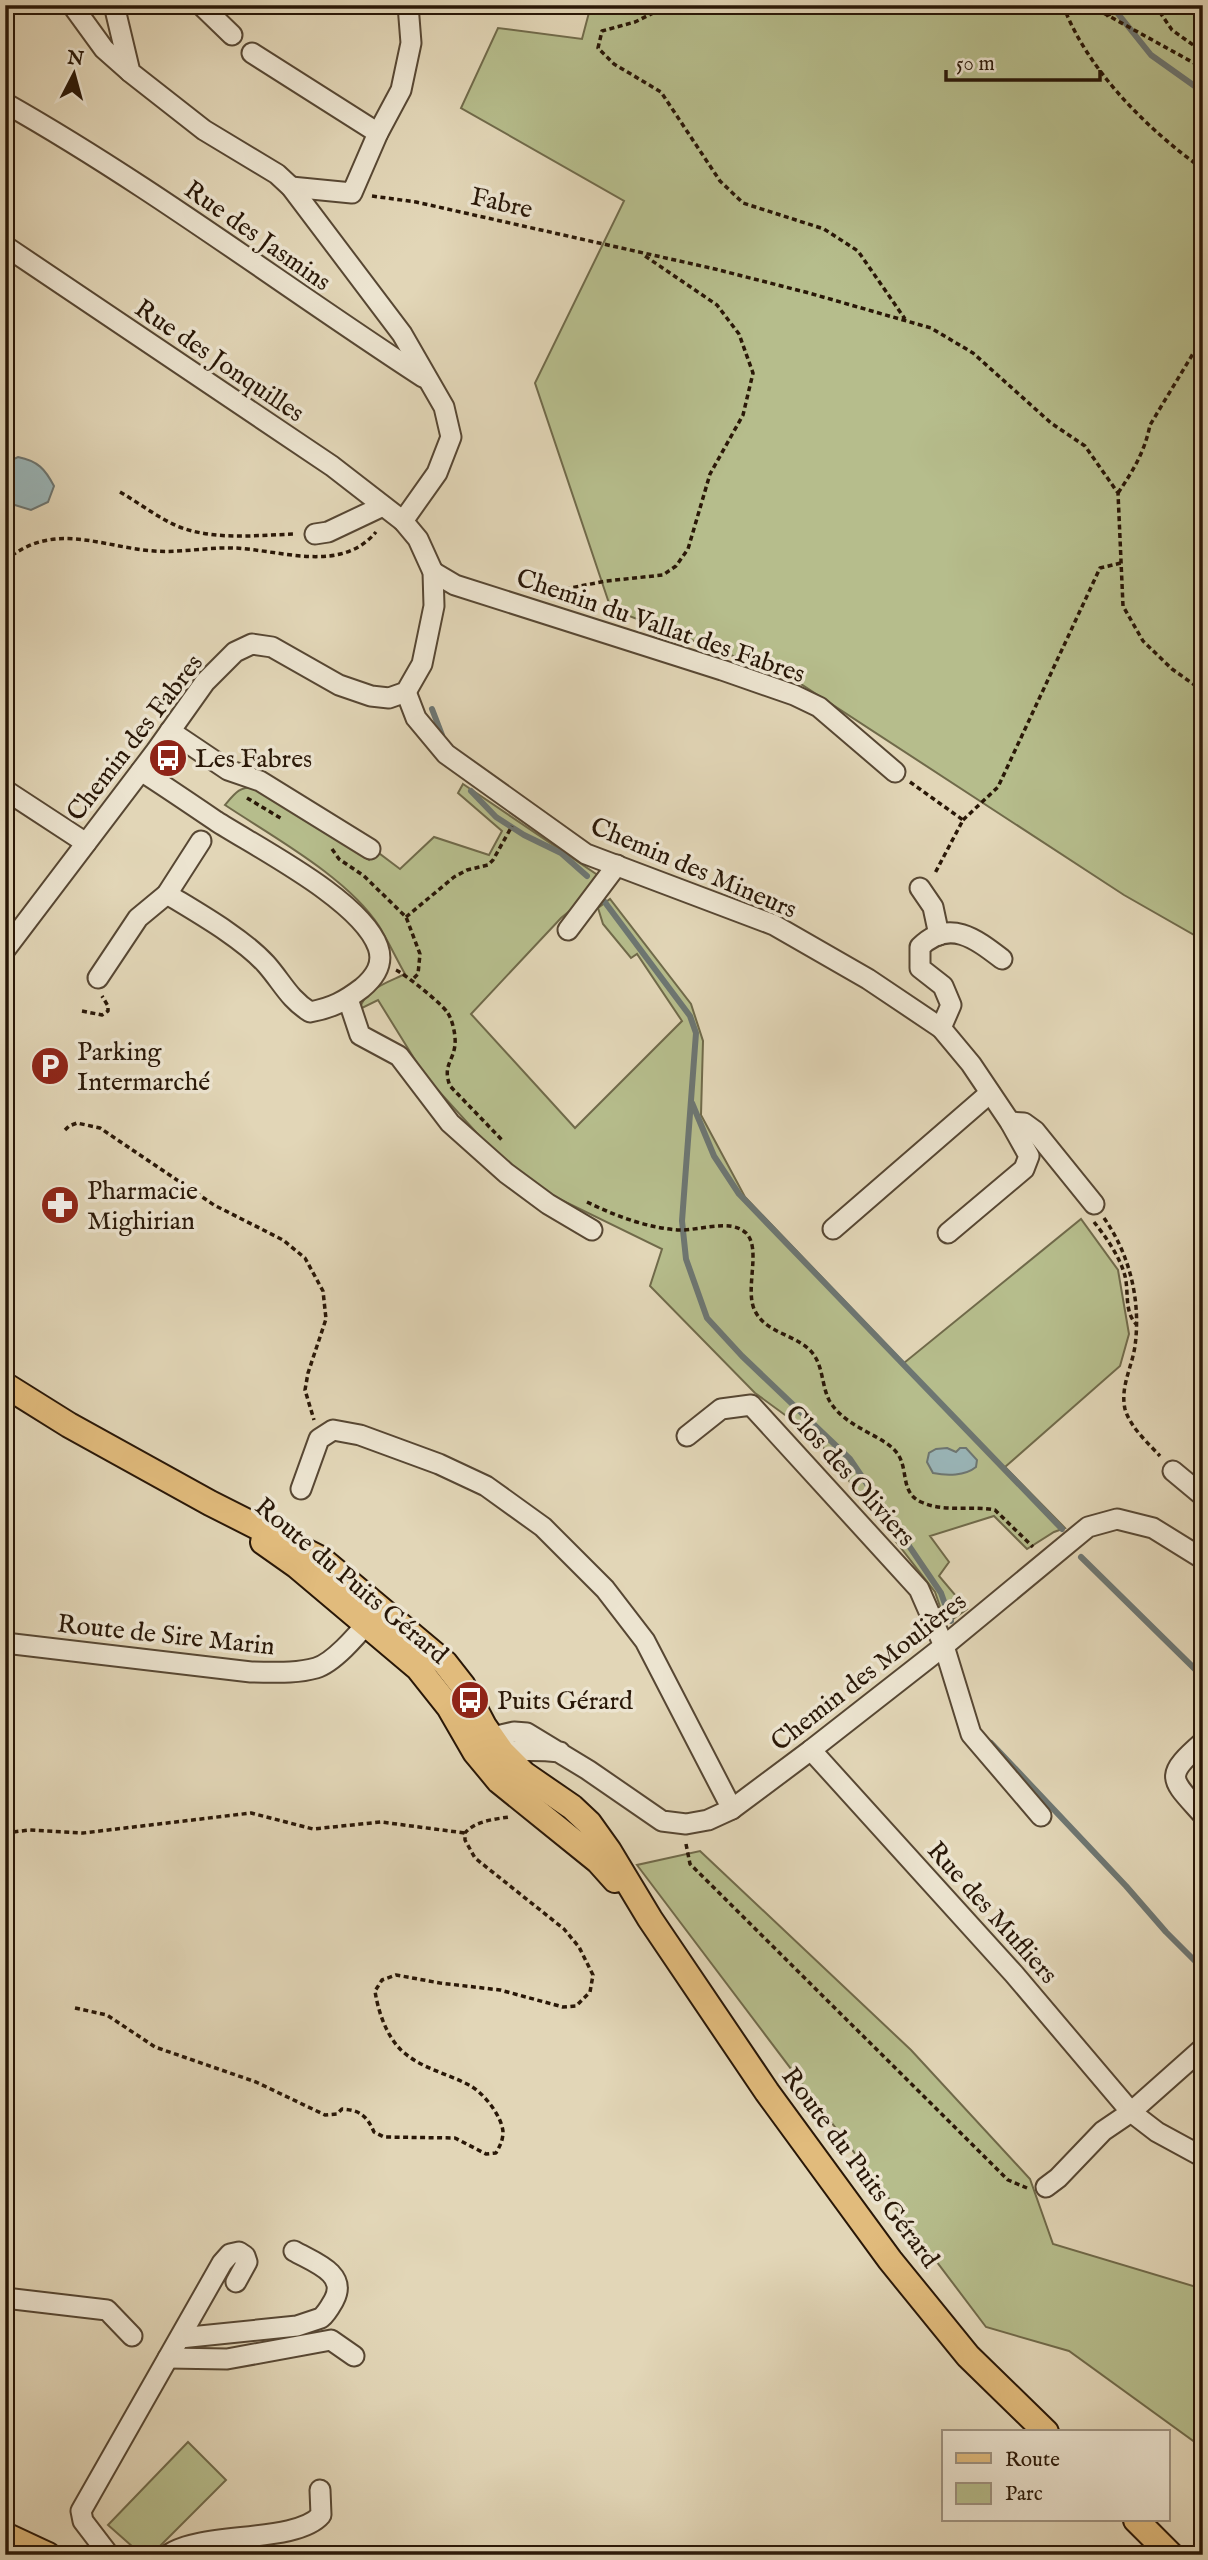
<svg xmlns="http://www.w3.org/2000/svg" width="1208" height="2560" font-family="'IM FELL English',serif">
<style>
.green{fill:#b6bd8c;stroke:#706a4a;stroke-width:2}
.water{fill:#9ab6b9;stroke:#6d7672;stroke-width:2}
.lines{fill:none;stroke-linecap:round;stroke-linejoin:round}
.stream{stroke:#6d7672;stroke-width:6}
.minor-casing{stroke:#574733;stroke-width:23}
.major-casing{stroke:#291707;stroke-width:28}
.path{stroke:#291707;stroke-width:3.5;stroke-dasharray:5 3.5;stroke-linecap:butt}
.minor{stroke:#ece4d0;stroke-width:19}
.major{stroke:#e1bb7c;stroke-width:24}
.labels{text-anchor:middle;stroke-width:7;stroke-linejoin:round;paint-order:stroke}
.street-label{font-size:26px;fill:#291707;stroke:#ece4d0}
.poi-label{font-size:26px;fill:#291707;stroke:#ece4d0;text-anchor:start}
</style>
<rect width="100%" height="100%" fill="#e2d6b7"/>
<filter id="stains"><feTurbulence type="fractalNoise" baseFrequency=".00286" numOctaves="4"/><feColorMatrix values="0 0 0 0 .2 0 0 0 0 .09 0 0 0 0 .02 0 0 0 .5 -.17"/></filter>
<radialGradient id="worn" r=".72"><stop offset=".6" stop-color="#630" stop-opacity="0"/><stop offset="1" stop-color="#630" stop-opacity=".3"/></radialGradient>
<g class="green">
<path d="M591,5H1203V940L1124,895L793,679L611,609L535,383L624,201L461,108L498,28L582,39Z"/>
<path d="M463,784L602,878L588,896L561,918L471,1014L575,1128L682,1021L637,954L631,958L603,924L598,908L610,899L691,1004L703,1041L701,1115L745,1197L904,1363L1081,1219L1118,1270L1129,1334L1120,1366L1005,1467L1065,1528L1054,1532L1027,1549L994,1516L930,1536L949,1562L939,1576L967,1609L946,1624L935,1592L815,1437L755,1393L650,1286L662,1249L549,1194L493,1151L425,1076L378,1000L360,1009C364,989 389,982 405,974C396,958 388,941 379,926C347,877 273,837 225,805C235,793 240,786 256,787L369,860L376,851L400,869L434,837L489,855L502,831L458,793Z"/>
<path d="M700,1851L911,2050L1030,2179L1053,2244L1203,2289V2448L1069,2351L986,2327L637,1865Z"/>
<path d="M188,2442L226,2480L151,2555H142L108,2525Z"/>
</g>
<g class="water">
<path d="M18,457C38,461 45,469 54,486L48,502L31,510L5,502V463Z"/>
<path d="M947,1448L956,1452L960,1448H966L977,1460L976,1467C965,1476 947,1476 933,1473L927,1462L929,1453L936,1449Z"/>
</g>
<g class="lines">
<g class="stream">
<path d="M1111,5L1151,55L1203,92"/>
<path d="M432,709L442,735"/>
<path d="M471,791L496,817L524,835L561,853L587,876"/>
<path d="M604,901L690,1016L696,1033L682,1221L686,1259L707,1318L742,1356L850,1459L941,1593L951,1621"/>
<path d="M692,1103L714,1156L739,1194L1062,1529"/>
<path d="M1081,1557L1203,1677"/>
<path d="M991,1743L1126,1886L1166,1932L1203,1969"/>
</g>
<defs>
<g id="minor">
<path d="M72,5L104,49L130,72"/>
<path d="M114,5L130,72L204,130L277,174L291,187L402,334L444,407L451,437L437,473L403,521"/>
<path d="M201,5L232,35"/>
<path d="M252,53L378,133"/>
<path d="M5,103C150,185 283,286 423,377"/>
<path d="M291,187L352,193L378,133L401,90L411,43L408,5"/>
<path d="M5,246L332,466L403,521L418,539L433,572L434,606L422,664L406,692L389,698L371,696L339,685L272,647L252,644L235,652L205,682L156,751L5,950"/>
<path d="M315,534L328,532L383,506"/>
<path d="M433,572L455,585L722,670L794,695L819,707L895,772"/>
<path d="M406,692L416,718L446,754L586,854L774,925L868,979L941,1028L971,1064L1010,1122L1029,1156L1024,1169L948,1233"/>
<path d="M170,731L228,770L260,781L370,849"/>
<path d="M141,771C166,787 191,804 216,821C258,848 361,900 378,947C384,964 375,977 362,988C345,1001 332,1008 310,1012C289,999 282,982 266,964C241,937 198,913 167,894"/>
<path d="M5,790L86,843"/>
<path d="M920,888L933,907L939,935"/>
<path d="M568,930L617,865"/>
<path d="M98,978L138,918L167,894L201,841"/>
<path d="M348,999L360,1035L399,1056L450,1123L506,1173L548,1204L592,1230"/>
<path d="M941,1028L951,1005L943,986L920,968V947C949,918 976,939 1002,959"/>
<path d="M1010,1122L1024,1123L1035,1131L1094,1204"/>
<path d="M833,1229L990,1093"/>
<path d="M687,1436L721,1409L751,1405L919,1589L944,1646L971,1734L1041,1816"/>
<path d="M1173,1471L1203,1496"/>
<path d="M301,1489L319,1439L333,1430L360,1435L439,1464L486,1486L543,1527L605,1589L645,1641L732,1809"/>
<path d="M5,1643L251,1672C272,1672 295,1674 316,1668C336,1662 362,1629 376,1613"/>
<path d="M1203,1742C1163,1777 1170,1778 1203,1815"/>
<path d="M811,1750L1014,1974L1131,2112L1157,2132L1203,2157"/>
<path d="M560,1752C531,1749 507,1750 479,1758L486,1748L501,1735L514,1732L527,1733L588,1770L662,1821L686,1824L708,1820L732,1809L811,1750L944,1646L1088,1527L1117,1519L1153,1528L1203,1559"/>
<path d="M1046,2187L1058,2178L1103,2131L1131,2112L1203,2048"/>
<path d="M5,2298L107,2310L132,2336"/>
<path d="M180,2338L297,2326L321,2318C327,2313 330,2307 334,2300C348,2273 313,2262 294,2251"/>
<path d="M168,2358L227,2359L331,2340L354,2356"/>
<path d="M109,2555L83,2521L81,2511L222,2263L230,2254L239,2252L245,2256L247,2262L236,2282"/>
<path d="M168,2555C200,2531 296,2544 321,2515L320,2490"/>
</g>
<g id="major">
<path d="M5,1385L69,1425L210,1503L321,1559L445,1663L463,1686L484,1726L502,1752L524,1774L572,1807L589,1823L609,1851L650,1919L767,2092L890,2260L968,2356L1046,2432"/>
<path d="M263,1542L297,1566L418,1668L449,1707L475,1752L499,1781L598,1861L615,1880"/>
<path d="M1136,2520L1171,2555"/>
<path d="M5,2535L48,2555"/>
</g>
</defs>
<use href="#minor" class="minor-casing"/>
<use href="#major" class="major-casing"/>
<g class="path">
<path d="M669,5L635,22L602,31L598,48L614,64L661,92L720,181L743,203L824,229L858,251L905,319"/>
<path d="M804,5L830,9L837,5"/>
<path d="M1063,5C1087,70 1148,130 1203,169"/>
<path d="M1089,5L1203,68"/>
<path d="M1155,5L1172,30L1203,52"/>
<path d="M1106,16L1130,5"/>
<path d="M372,196L416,202L715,269L809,293L931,328L973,353L1051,423L1085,446L1118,493L1123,606L1143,641L1172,669L1203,691"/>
<path d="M120,492C139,503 157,517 177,526C214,541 257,535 296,534"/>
<path d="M1118,493C1133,471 1145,451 1150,425L1203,337"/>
<path d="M5,561C53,520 100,547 154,551C181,553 207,547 234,548C281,550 341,574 376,532"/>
<path d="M549,595L570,588L606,581L663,575L676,566L688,549L710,474L743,415L753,373L739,334L717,305L645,256"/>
<path d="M910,782L963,820L934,875"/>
<path d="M247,798L282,819"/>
<path d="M963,820L998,787L1100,568L1121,563"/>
<path d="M332,849L339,859L364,876L406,917L420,954L418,974L412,980"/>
<path d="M406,917L454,877L467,870L488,865L493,860L512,826"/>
<path d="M396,970C405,974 442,1004 447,1012C452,1018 456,1035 455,1044C454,1061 442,1065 450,1086L502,1140"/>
<path d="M82,1011L102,1015L108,1011V1006L102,996"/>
<path d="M65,1130L69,1126L77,1123L100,1128L214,1205L283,1240L305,1258L323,1291L326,1319L308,1373L305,1390L314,1420"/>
<path d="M587,1202C615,1216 648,1228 679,1230C698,1231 730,1218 746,1233C762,1249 744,1290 755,1311C767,1335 799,1334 814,1355C823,1368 822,1386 829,1400C846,1430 887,1435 899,1456C908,1472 901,1493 921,1502C945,1513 970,1505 995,1510L1033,1547"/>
<path d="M1104,1218C1130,1255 1141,1301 1135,1346C1132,1367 1120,1387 1125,1409C1130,1427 1148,1443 1160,1456"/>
<path d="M1094,1222C1106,1237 1120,1257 1125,1276C1129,1292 1124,1311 1136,1324"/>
<path d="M5,1833L29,1830L83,1833L251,1813L313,1829L381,1822L465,1833"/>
<path d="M686,1844L690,1864L1008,2180L1027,2188"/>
<path d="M75,2008L107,2015L155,2047L256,2082L325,2115L337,2114L342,2109C360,2110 367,2116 374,2132L384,2137L455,2138L486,2154L496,2153C500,2146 503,2140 503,2132C502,2116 483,2092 469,2085C446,2073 420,2068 401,2050C386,2035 378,2011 375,1991L382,1980L396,1975L440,1983L500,1990L563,2007L576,2006L590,1992L593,1975L579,1947L564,1929L475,1858L465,1840V1833C475,1821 495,1819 509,1817"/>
</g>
<use href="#minor" class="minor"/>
<use href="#major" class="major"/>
</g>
<defs>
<symbol id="bus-disc" viewBox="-11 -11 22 22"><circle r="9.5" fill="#8f2418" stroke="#ece4d0"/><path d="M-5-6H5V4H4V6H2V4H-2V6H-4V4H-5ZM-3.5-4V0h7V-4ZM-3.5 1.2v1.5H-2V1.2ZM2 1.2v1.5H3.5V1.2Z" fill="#fff"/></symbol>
<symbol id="parking-disc" viewBox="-11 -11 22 22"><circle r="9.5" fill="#8f2418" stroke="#ece4d0"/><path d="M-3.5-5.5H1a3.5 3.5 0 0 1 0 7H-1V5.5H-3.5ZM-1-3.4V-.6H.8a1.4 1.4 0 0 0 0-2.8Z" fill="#fff"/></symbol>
<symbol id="pharmacy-disc" viewBox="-11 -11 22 22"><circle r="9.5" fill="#8f2418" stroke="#ece4d0"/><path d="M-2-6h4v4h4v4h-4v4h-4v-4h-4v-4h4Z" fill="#fff"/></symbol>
</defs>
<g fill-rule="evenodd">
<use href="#bus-disc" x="146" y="736" width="44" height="44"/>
<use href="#parking-disc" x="28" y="1044" width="44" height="44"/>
<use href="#pharmacy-disc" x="38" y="1183" width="44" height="44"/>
<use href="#bus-disc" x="448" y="1678" width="44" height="44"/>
</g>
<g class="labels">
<g class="street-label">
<text transform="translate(502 202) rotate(13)" y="9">Fabre</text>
<text transform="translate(258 235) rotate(35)" y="9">Rue des Jasmins</text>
<text transform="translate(220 360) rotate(34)" y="9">Rue des Jonquilles</text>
<text transform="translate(661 625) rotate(19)" y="9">Chemin du Vallat des Fabres</text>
<text transform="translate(134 737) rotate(-52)" y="9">Chemin des Fabres</text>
<text transform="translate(694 867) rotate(23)" y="9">Chemin des Mineurs</text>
<text transform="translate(851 1475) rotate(48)" y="9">Clos des Oliviers</text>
<text transform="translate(352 1580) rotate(40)" y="9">Route du Puits Gérard</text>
<text transform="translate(166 1634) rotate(6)" y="9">Route de Sire Marin</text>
<text transform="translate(868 1671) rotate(-38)" y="9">Chemin des Moulières</text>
<text transform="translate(993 1912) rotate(48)" y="9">Rue des Mufliers</text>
<text transform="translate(861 2167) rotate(53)" y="9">Route du Puits Gérard</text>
</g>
<g class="poi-label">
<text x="195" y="767">Les Fabres</text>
<text x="77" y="1060">Parking<tspan x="77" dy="30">Intermarché</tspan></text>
<text x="87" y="1199">Pharmacie<tspan x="87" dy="30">Mighirian</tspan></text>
<text x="497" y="1709">Puits Gérard</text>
</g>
</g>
<rect width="1208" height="2560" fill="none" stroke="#e2d6b7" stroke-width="28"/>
<rect x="7" y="7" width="1194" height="2546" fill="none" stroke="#291707" stroke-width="3.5"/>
<rect x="14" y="14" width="1180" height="2532" fill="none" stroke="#291707" stroke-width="2"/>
<rect x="942" y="2430" width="228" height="91" fill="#ece4d0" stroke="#9e9280" stroke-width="2"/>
<rect x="956" y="2453" width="35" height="10" fill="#e1bb7c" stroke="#9e9280" stroke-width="2"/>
<text x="1005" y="2466" font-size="21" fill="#291707">Route</text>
<rect x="956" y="2483" width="35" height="21" fill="#b6bd8c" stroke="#9e9280" stroke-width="2"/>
<text x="1005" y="2500" font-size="21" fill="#291707">Parc</text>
<g transform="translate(74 74) rotate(6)" stroke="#ece4d0" stroke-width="5" paint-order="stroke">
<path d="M0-5L12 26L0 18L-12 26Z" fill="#291707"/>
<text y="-10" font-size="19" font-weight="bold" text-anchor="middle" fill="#291707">N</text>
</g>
<path d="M946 70v10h154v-10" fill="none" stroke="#291707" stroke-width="3.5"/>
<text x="956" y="70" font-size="21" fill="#291707" stroke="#ece4d0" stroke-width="5" paint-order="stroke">50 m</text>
<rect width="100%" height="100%" filter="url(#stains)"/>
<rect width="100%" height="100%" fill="url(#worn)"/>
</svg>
